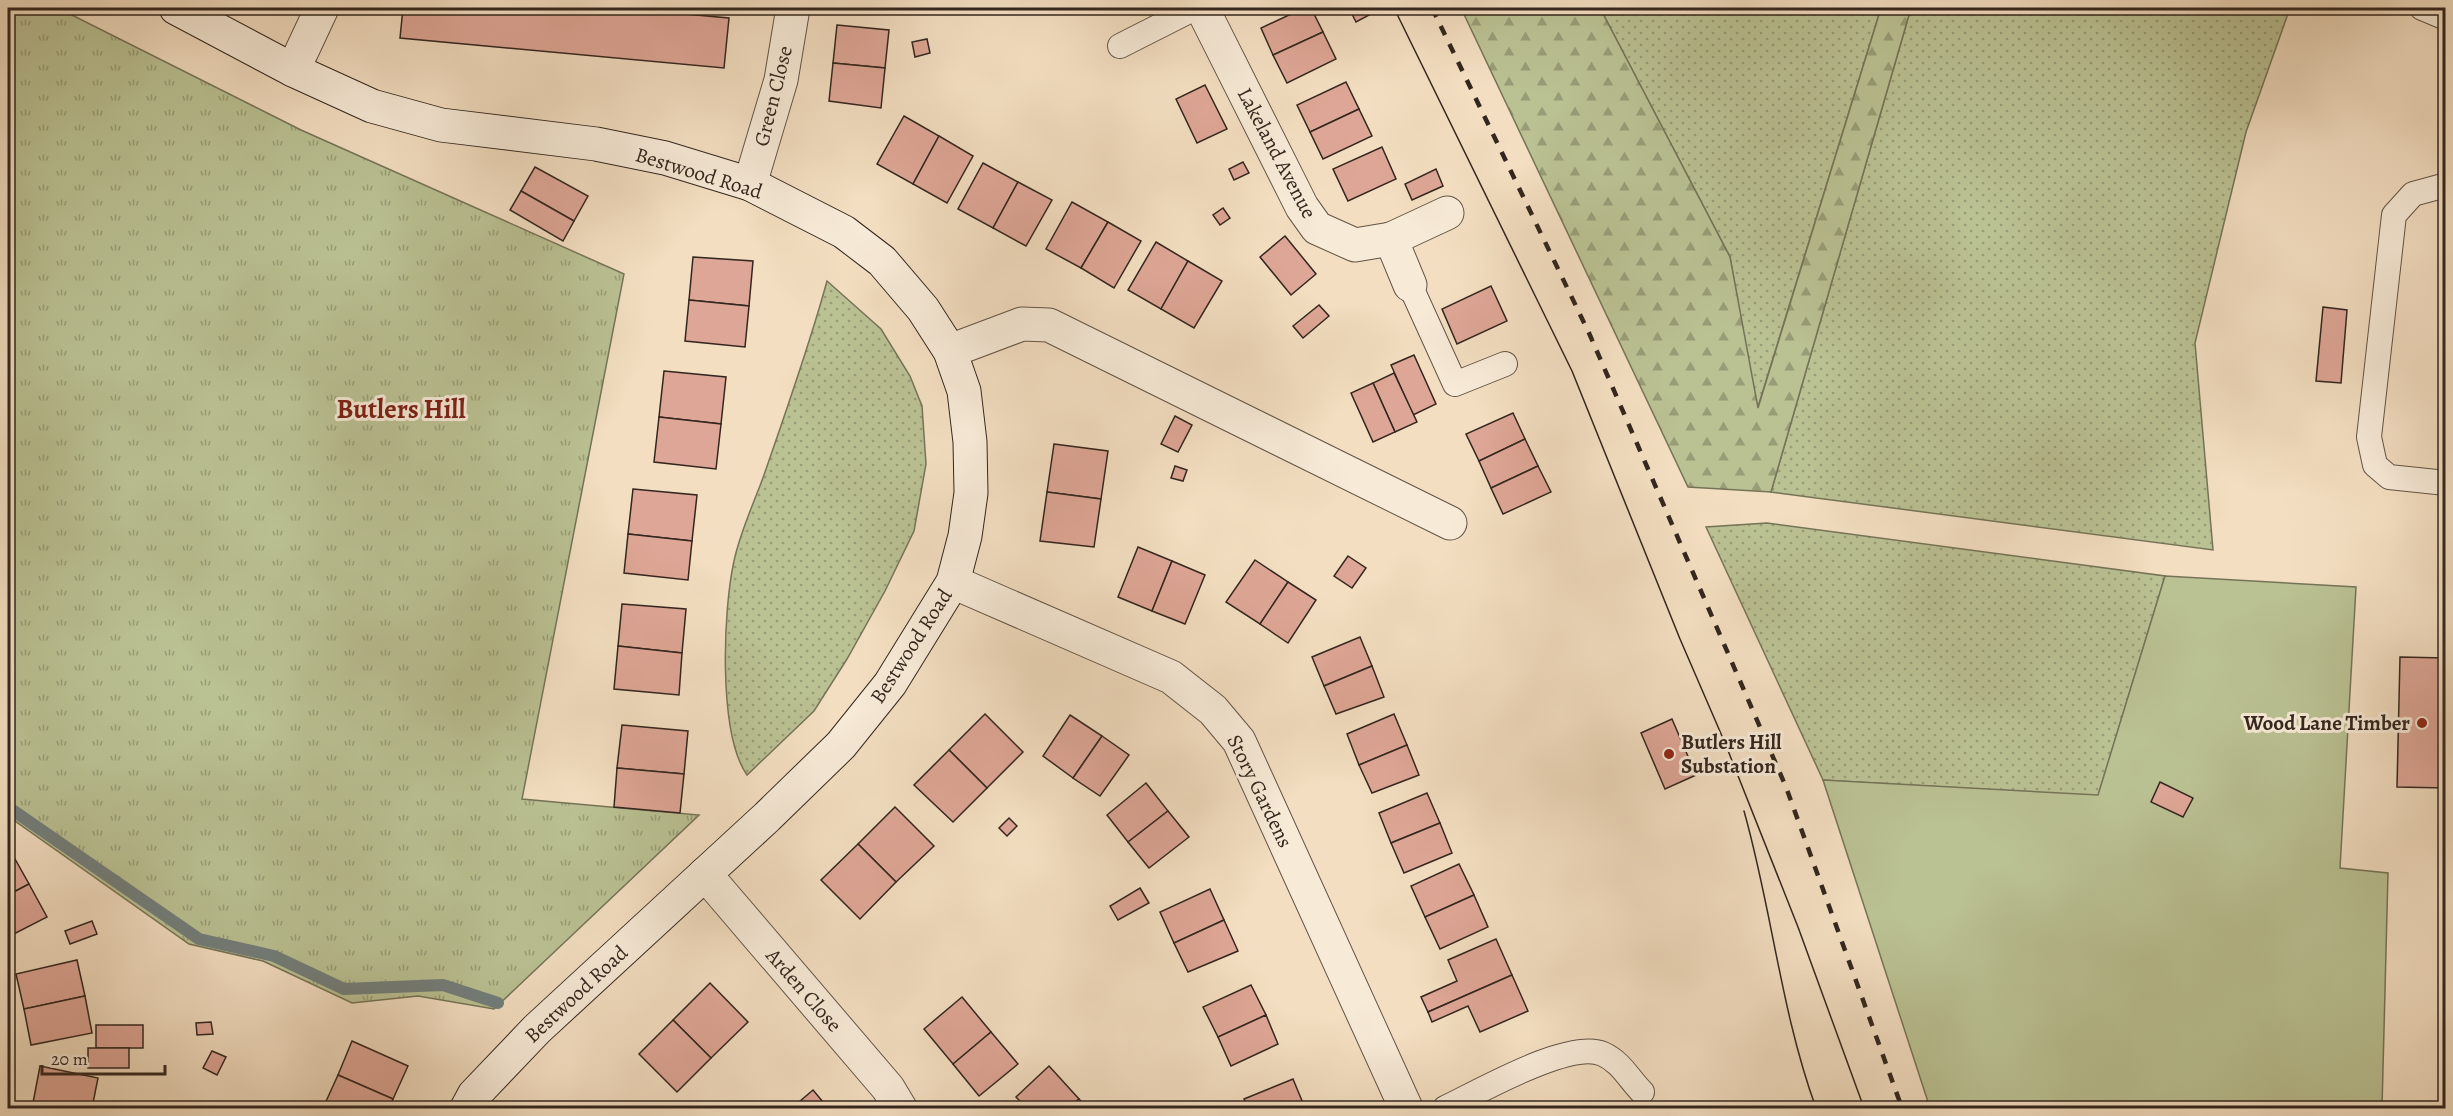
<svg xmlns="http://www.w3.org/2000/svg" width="2453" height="1116" font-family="Alegreya,serif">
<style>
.grass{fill:url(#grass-dots);stroke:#767458;stroke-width:1.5}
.forest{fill:url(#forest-firs);stroke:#767458;stroke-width:1.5}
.park{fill:url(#park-tufts);stroke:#767458;stroke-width:1.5}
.garden{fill:#bac193;stroke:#767458;stroke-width:1.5}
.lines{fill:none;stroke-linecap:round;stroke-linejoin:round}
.stream{stroke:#737f7c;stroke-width:12}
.building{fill:#dea696;stroke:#33261e;stroke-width:1.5}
.lane-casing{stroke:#635447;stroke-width:26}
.street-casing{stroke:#635447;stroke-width:35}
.secondary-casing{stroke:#33261e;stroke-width:35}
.lane{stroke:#f7ead7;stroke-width:24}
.street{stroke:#f7ead7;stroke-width:33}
.secondary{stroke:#f7ead7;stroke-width:33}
.tram{stroke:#33261e;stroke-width:1.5}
.rail{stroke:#33261e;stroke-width:4.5;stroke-dasharray:10 10;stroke-linecap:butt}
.poi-dot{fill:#8f2418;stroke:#f7ead7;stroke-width:2}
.labels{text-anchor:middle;stroke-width:6;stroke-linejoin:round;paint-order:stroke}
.street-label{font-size:21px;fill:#33261e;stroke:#f7ead7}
.poi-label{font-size:21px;font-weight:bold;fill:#33261e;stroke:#f7ead7;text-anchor:end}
.district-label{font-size:27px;font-weight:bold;fill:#7a1f14;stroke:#f7ead7}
</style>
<defs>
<pattern id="grass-dots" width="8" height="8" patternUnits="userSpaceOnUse" patternTransform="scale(1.5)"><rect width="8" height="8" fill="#bac193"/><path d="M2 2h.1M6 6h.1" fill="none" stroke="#989d77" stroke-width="1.8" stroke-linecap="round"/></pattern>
<pattern id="forest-firs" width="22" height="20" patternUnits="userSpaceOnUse" patternTransform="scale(1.5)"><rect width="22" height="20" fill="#bac193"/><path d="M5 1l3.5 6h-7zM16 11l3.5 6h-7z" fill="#989d77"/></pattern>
<pattern id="park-tufts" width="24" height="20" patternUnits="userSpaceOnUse" patternTransform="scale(1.5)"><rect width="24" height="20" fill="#bac193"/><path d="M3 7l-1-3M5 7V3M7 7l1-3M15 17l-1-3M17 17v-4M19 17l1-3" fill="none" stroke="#989d77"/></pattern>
</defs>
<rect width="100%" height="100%" fill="#f3dec1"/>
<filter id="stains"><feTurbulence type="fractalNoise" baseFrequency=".00333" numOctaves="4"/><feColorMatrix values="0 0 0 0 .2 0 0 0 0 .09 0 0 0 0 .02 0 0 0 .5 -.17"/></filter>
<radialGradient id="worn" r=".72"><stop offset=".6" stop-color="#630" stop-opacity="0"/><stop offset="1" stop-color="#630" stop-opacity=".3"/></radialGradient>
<g class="grass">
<path d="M1600,8H1881L1757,410L1730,257Z"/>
<path d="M1911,8H2290L2246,132L2195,343L2213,550L1771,492Z"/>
<path d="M827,281L881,329L910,376L922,406L926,464L914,531L885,591L847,659L814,711L747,775C718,734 723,610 734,561C740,532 754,503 764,475C786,411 809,347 827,281Z"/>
<path d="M1767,523L2165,576L2098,796L1823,780L1706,527Z"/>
</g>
<path class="forest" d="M1461,8H1600L1730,257L1758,408L1881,8H1911L1771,492L1688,487Z"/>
<path class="park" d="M8,8H58L301,130L624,274L522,799L699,815L494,1009L418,996L352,1003L263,961L189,944L8,816Z"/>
<path class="garden" d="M2165,576L2356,587L2340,868L2388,873L2382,1108H1930L1823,780L2098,795Z"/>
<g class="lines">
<path class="stream" d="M8,807L199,939L274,956L344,989L443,985L498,1003"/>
</g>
<g class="building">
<path d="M403,8H618L729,18L724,68L400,38Z"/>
<path d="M1304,8H1311L1323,32L1273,55L1261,28Z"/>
<path d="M1349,8H1367L1371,14L1356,22Z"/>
<path d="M837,25L889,30L885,68L833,63Z"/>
<path d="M1323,32L1336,59L1287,83L1273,55Z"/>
<path d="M927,39L930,53L915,57L912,42Z"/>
<path d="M833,63L885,68L881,108L829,101Z"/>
<path d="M1346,82L1359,109L1310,132L1297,105Z"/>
<path d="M1205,85L1227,129L1197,143L1176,99Z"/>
<path d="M1359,109L1372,136L1323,159L1310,132Z"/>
<path d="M904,116L939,136L913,184L877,164Z"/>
<path d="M939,136L973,156L947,203L913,184Z"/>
<path d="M1382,147L1396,179L1348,201L1333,169Z"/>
<path d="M1243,162L1249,173L1234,180L1229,169Z"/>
<path d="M983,163L1018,182L993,228L958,209Z"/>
<path d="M535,167L588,196L574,221L521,191Z"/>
<path d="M1436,169L1443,186L1412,200L1405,184Z"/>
<path d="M1018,182L1052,200L1026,246L993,228Z"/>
<path d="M521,191L574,221L563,241L510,210Z"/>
<path d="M1072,202L1108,222L1081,268L1046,249Z"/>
<path d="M1223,208L1230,218L1220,225L1213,215Z"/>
<path d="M1108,222L1141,241L1114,288L1081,268Z"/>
<path d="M1285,236L1316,274L1291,295L1260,257Z"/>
<path d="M1156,242L1188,261L1161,309L1128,290Z"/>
<path d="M693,257L753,261L749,306L689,300Z"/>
<path d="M1188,261L1222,281L1194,328L1161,309Z"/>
<path d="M1491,286L1507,321L1457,344L1442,309Z"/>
<path d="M689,300L749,306L745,347L685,341Z"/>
<path d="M1319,305L1329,316L1303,338L1293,326Z"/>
<path d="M2323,307L2347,310L2341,383L2316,381Z"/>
<path d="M1414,355L1436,404L1413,415L1391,365Z"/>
<path d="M664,371L726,377L721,424L659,417Z"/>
<path d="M1394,373L1417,422L1395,432L1373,383Z"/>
<path d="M1373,383L1395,432L1373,442L1351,393Z"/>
<path d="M1513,413L1525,439L1479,461L1466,434Z"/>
<path d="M1175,416L1192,425L1178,452L1161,444Z"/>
<path d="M659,417L721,424L716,469L654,462Z"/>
<path d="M1525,439L1538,466L1491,488L1479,461Z"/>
<path d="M1054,444L1108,451L1101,499L1047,492Z"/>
<path d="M1175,466L1187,470L1183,481L1171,478Z"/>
<path d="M1538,466L1551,492L1503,514L1491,488Z"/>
<path d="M633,489L697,495L692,541L628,534Z"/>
<path d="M1047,492L1101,499L1094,547L1040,541Z"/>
<path d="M628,534L692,541L688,580L624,573Z"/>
<path d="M1138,547L1172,561L1152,611L1118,597Z"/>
<path d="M1348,556L1366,568L1352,588L1334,576Z"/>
<path d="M1255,560L1288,582L1260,624L1226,602Z"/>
<path d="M1172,561L1205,575L1185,624L1152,611Z"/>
<path d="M1288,582L1316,600L1288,643L1260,624Z"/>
<path d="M622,604L686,609L682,653L618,646Z"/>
<path d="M1360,637L1372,666L1324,686L1312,657Z"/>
<path d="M618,646L682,653L679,695L614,689Z"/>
<path d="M2400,657L2446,658V788L2397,787Z"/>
<path d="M1372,666L1384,697L1336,714L1324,686Z"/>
<path d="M985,714L1023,752L987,788L949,750Z"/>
<path d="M1394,714L1407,745L1359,765L1347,734Z"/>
<path d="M1070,715L1102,736L1073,778L1043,756Z"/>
<path d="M1672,719L1696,775L1665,789L1641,733Z"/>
<path d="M622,725L688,731L684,774L617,768Z"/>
<path d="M1102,736L1129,755L1100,796L1073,778Z"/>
<path d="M1407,745L1419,775L1372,793L1359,765Z"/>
<path d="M949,750L987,788L953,822L914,785Z"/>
<path d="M617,768L684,774L680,813L614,807Z"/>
<path d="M2160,782L2193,798L2183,817L2151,802Z"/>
<path d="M1146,783L1168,811L1128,842L1107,815Z"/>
<path d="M1427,793L1440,823L1391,843L1379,813Z"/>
<path d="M895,807L934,846L896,882L858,844Z"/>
<path d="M1168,811L1189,837L1149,868L1128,842Z"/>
<path d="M1009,818L1017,826L1007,836L999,828Z"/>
<path d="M1440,823L1452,853L1404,873L1391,843Z"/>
<path d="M858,844L896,882L860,919L821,880Z"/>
<path d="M10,850L29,884L8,895V851Z"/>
<path d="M1459,864L1474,895L1425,917L1411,886Z"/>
<path d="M29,884L47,917L8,937V895Z"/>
<path d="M1140,888L1149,903L1118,920L1110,906Z"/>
<path d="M1210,889L1224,920L1174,943L1160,912Z"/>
<path d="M1474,895L1488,927L1440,949L1425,917Z"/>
<path d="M1224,920L1238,951L1188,972L1174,943Z"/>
<path d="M92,921L97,934L70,944L65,931Z"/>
<path d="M1496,939L1512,975L1428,1012L1421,997L1457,981L1448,960Z"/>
<path d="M77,960L85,996L24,1009L16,974Z"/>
<path d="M1512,975L1528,1011L1480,1032L1468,1006L1432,1022L1428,1012Z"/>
<path d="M710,983L748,1022L711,1058L673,1020Z"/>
<path d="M1251,985L1266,1015L1218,1037L1203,1007Z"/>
<path d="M85,996L92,1033L31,1045L24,1009Z"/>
<path d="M962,997L991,1032L953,1064L924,1029Z"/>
<path d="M1266,1015L1278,1044L1231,1066L1218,1037Z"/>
<path d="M673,1020L711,1058L677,1092L639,1054Z"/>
<path d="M211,1022L213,1034L197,1035L196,1023Z"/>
<rect x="96" y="1025" width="47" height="23"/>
<path d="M991,1032L1018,1064L979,1096L953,1064Z"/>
<path d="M352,1041L408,1066L393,1099L338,1075Z"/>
<rect x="88" y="1048" width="41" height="20"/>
<path d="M212,1051L226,1057L217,1075L203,1068Z"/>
<path d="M40,1066L98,1078L92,1108H63L33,1103Z"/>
<path d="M1049,1066L1079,1099L1068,1108H1026L1016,1097Z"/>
<path d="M338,1075L393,1099L389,1108H323Z"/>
<path d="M1293,1079L1305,1108H1248L1244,1099Z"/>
<path d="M813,1090L828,1108H792Z"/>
<path d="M1079,1099L1088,1108H1068Z"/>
<path d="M33,1103L63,1108H32Z"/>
</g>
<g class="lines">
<defs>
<g id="lane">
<path d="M2422,8L2446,18"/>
<path d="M1120,46L1195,8"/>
<path d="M2446,185L2413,194L2394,215L2369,437L2375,465L2389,477L2446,483"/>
<path d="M1410,285L1455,384L1505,364"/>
<path d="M1445,1108C1477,1093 1570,1039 1603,1054C1621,1062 1629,1079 1642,1092"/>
</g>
<g id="street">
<path d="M1202,8L1302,207L1317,228L1355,245L1391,239L1447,213"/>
<path d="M293,70L322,8"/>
<path d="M750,184L781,80L793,8"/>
<path d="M1391,239L1410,285"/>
<path d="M950,351L1022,324L1049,325L1450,523"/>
<path d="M953,582L1171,677L1213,710L1239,741L1406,1108"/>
<path d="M705,874L888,1088L900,1108"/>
</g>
<path id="secondary" d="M176,8L293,70L372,106L441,125L596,144L665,158L750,184L844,232L882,261L923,309L950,351L964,391L970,442L971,493L965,536L953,582L890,684L841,745L767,817L537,1029L474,1095L467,1108"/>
</defs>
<use href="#lane" class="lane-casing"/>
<use href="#street" class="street-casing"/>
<use href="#secondary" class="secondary-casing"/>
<use href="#lane" class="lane"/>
<use href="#street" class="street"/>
<use href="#secondary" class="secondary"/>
<g class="tram">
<path d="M1394,8L1572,371L1680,639L1725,743L1798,927L1864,1108"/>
<path d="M1744,811C1772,910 1781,1012 1816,1108"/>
</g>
<path class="rail" d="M1432,8L1589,333L1786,787L1902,1108"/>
</g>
<g class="poi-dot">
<circle cx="2422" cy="723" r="6"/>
<circle cx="1669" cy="754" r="6"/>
</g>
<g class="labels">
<g class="street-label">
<text transform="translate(773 96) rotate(-76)" y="7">Green Close</text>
<text transform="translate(1277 153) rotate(62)" y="7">Lakeland Avenue</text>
<text transform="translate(699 173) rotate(17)" y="7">Bestwood Road</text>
<text transform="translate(911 646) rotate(-57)" y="7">Bestwood Road</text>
<text transform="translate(1260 791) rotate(64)" y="7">Story Gardens</text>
<text transform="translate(804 990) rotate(49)" y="7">Arden Close</text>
<text transform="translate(576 994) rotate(-43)" y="7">Bestwood Road</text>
</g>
<g class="poi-label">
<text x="2410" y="730">Wood Lane Timber</text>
<text x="1681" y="749" text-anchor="start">Butlers Hill<tspan x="1681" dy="24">Substation</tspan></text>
</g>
<g class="district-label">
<text x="401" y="418">Butlers Hill</text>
</g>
</g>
<rect width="2453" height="1116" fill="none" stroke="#f3dec1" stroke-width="30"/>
<rect x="9" y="9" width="2435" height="1098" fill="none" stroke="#33261e" stroke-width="3"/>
<rect x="15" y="15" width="2423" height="1086" fill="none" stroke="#33261e" stroke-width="1.5"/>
<path d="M42 1065v9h123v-9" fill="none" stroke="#33261e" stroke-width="3"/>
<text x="51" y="1065" font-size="18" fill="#33261e" stroke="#f7ead7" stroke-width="4.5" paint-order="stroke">20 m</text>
<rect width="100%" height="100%" filter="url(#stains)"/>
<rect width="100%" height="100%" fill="url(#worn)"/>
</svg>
